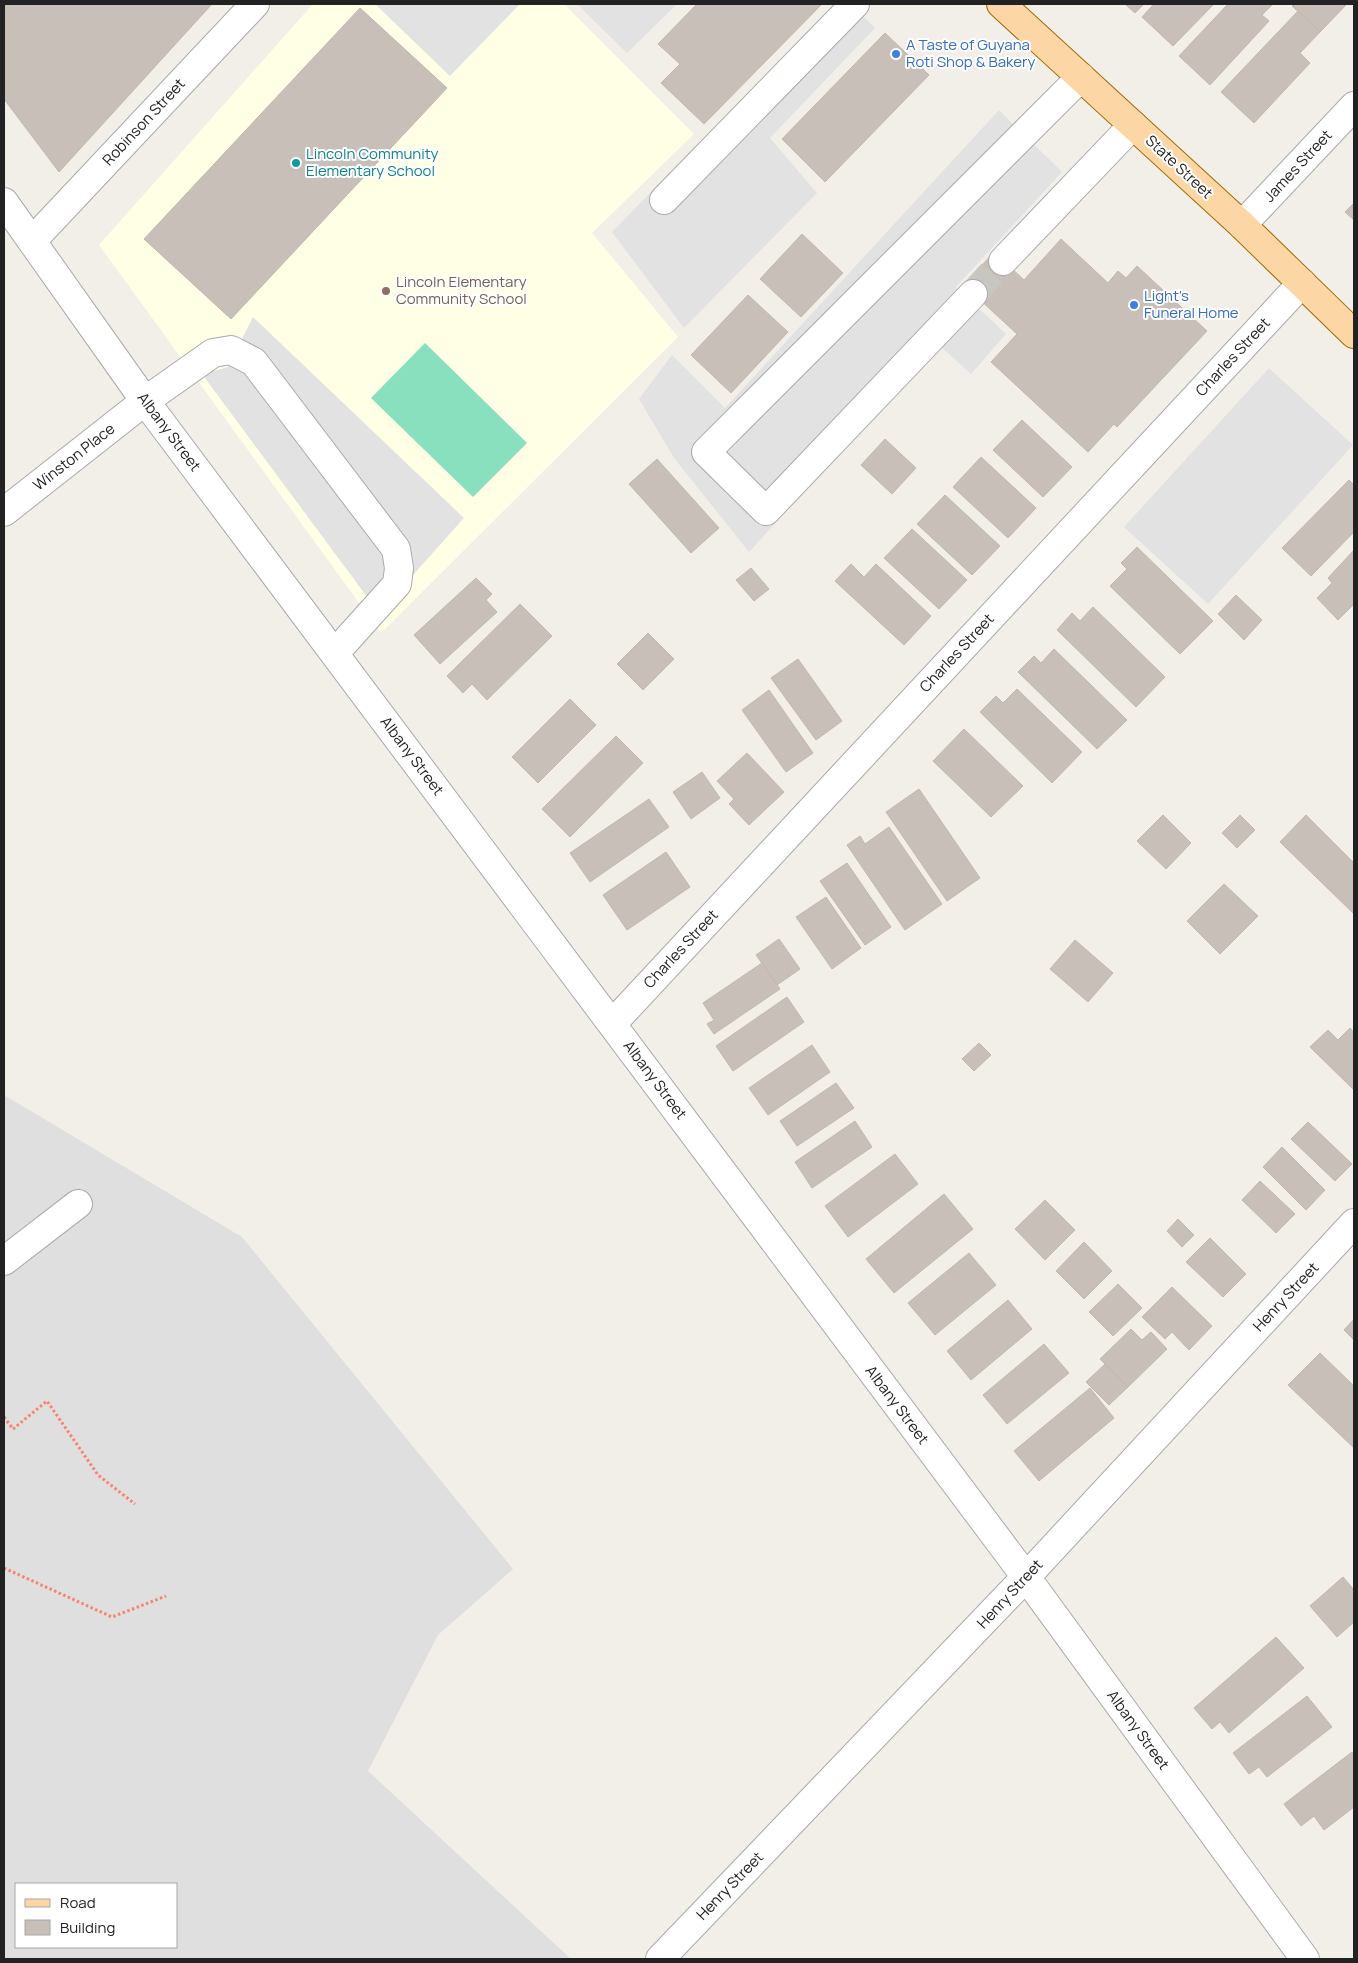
<svg xmlns="http://www.w3.org/2000/svg" width="1358" height="1963" font-family="Manrope,sans-serif">
<style>
.residential{fill:#e0dfdf;fill-rule:evenodd}
.education{fill:#ffffe5}
.pitch{fill:#88e0be}
.parking{fill:#e2e2e2}
.building{fill:#c7bfb8;stroke:#c4b6ab}
.lines{fill:none;stroke-linecap:round;stroke-linejoin:round}
.minor-tunnel{stroke:#c8c6c1;stroke-width:28;stroke-dasharray:28 14;stroke-linecap:butt}
.minor-casing{stroke:#a9a9a9;stroke-width:30}
.major-casing{stroke:#a06b00;stroke-width:30}
.path{stroke:#fa8072;stroke-width:3;stroke-dasharray:2.5 2.5;stroke-linecap:butt}
.minor{stroke:#fff;stroke-width:28}
.major{stroke:#fcd6a4;stroke-width:28}
.shop-dot{fill:#3f7fe0;stroke:#fff;stroke-width:2}
.culture-dot{fill:#0f9aa8;stroke:#fff;stroke-width:2}
.education-dot{fill:#8d6e63;stroke:#fff;stroke-width:2}
.labels{text-anchor:middle;stroke-width:4;stroke-linejoin:round;paint-order:stroke}
.shop-label{font-size:15px;fill:#366cbe;stroke:#fff;text-anchor:start}
.street-label{font-size:15px;fill:#222;stroke:#fff}
.culture-label{font-size:15px;fill:#0d838f;stroke:#fff;text-anchor:start}
.education-label{font-size:15px;fill:#785e54;stroke:#fff;text-anchor:start}
</style>
<rect width="100%" height="100%" fill="#f2efe9"/>
<path class="residential" d="M4,1095L242,1237L513,1569L438,1635L368,1771L571,1959H4ZM16,1884H176V1947H16Z"/>
<path class="education" d="M313,4H564L694,134L592,233L678,337L381,633L99,245Z"/>
<path class="pitch" d="M425,343L527,443L473,497L371,398Z"/>
<g class="parking">
<path d="M375,4H520L450,76Z"/>
<path d="M577,4H677L627,53Z"/>
<path d="M834,4H851L875,28L770,138L817,193L684,328L612,232Z"/>
<path d="M999,110L1062,172L956,287L1006,334L971,374L939,345L749,552L674,458L639,399L672,355L725,408Z"/>
<path d="M253,317L464,518L379,613L202,374L228,367Z"/>
<path d="M1269,368L1353,445L1208,604L1124,527Z"/>
</g>
<g class="building">
<path d="M4,4H212L59,172L4,99Z"/>
<path d="M697,4H822L704,124L661,83L680,64L658,44Z"/>
<path d="M1125,4H1144L1135,13Z"/>
<path d="M1154,4H1214L1173,46L1142,17Z"/>
<path d="M1228,4H1273L1262,15L1269,21L1210,85L1179,56Z"/>
<path d="M1295,4H1347L1320,32L1292,6Z"/>
<path d="M360,8L447,88L231,319L144,239Z"/>
<path d="M1298,11L1320,32L1300,53L1310,63L1254,123L1221,92Z"/>
<path d="M885,33L929,75L825,182L782,139Z"/>
<path d="M1354,203V220L1345,212Z"/>
<path d="M802,234L843,273L801,317L760,279Z"/>
<path d="M1061,239L1108,283L1118,271L1126,278L1137,266L1207,331L1117,427L1114,424L1088,452L991,362L1017,334L964,285L994,252L1024,280Z"/>
<path d="M748,295L788,332L731,393L691,355Z"/>
<path d="M1022,420L1072,467L1043,497L993,450Z"/>
<path d="M885,439L916,468L892,494L861,465Z"/>
<path d="M981,457L1036,508L1008,538L953,487Z"/>
<path d="M657,459L719,528L691,553L629,484Z"/>
<path d="M1349,480L1354,485V532L1311,576L1282,548Z"/>
<path d="M945,495L1000,546L972,575L917,524Z"/>
<path d="M912,529L967,580L939,609L884,558Z"/>
<path d="M1137,547L1213,621L1180,654L1110,586L1127,569L1121,563Z"/>
<path d="M1354,550V604L1338,620L1317,598L1332,583L1328,578Z"/>
<path d="M851,564L864,577L876,564L931,616L904,645L835,581Z"/>
<path d="M751,568L769,589L754,601L736,580Z"/>
<path d="M476,578L492,594L486,600L497,612L440,664L414,635Z"/>
<path d="M1236,595L1262,620L1244,640L1218,614Z"/>
<path d="M520,604L552,636L487,700L472,684L463,693L447,676Z"/>
<path d="M1093,607L1165,677L1136,707L1057,630L1072,613L1080,621Z"/>
<path d="M648,633L674,659L643,690L617,664Z"/>
<path d="M1054,649L1127,720L1097,749L1018,672L1034,656L1041,663Z"/>
<path d="M798,659L842,721L816,740L771,678Z"/>
<path d="M1017,689L1082,752L1052,783L980,712L996,696L1003,703Z"/>
<path d="M769,690L813,753L786,772L742,710Z"/>
<path d="M570,699L596,725L538,783L512,757Z"/>
<path d="M964,729L1023,786L991,817L933,761Z"/>
<path d="M616,736L643,763L570,837L542,809Z"/>
<path d="M747,753L784,792L749,825L729,804L734,799L717,781Z"/>
<path d="M702,772L720,798L691,819L673,792Z"/>
<path d="M919,789L980,878L947,901L886,812Z"/>
<path d="M649,799L669,827L590,882L570,853Z"/>
<path d="M1163,815L1191,843L1166,869L1137,841Z"/>
<path d="M1240,815L1255,830L1237,848L1222,833Z"/>
<path d="M1306,815L1354,863V914L1280,842Z"/>
<path d="M889,827L942,904L905,930L847,845L860,836L865,844Z"/>
<path d="M666,852L690,887L627,930L603,895Z"/>
<path d="M847,863L891,927L865,945L820,881Z"/>
<path d="M1224,884L1258,916L1220,954L1187,921Z"/>
<path d="M826,897L861,948L832,969L796,917Z"/>
<path d="M779,939L800,969L777,985L756,955Z"/>
<path d="M1075,940L1113,973L1088,1002L1050,969Z"/>
<path d="M762,963L780,989L714,1034L707,1024L714,1020L703,1003Z"/>
<path d="M787,997L804,1022L733,1071L716,1046Z"/>
<path d="M1350,1028L1354,1033V1090L1310,1047L1328,1030L1338,1040Z"/>
<path d="M979,1043L991,1055L974,1071L962,1059Z"/>
<path d="M812,1045L830,1072L768,1115L749,1088Z"/>
<path d="M836,1083L854,1108L797,1146L780,1121Z"/>
<path d="M855,1121L872,1147L812,1188L795,1162Z"/>
<path d="M1308,1122L1352,1164L1335,1181L1291,1139Z"/>
<path d="M1282,1147L1325,1190L1306,1210L1263,1167Z"/>
<path d="M895,1154L918,1184L848,1237L825,1206Z"/>
<path d="M1260,1181L1295,1214L1276,1233L1242,1200Z"/>
<path d="M944,1194L973,1229L894,1293L866,1259Z"/>
<path d="M1045,1200L1075,1230L1045,1260L1015,1229Z"/>
<path d="M1178,1219L1194,1235L1182,1247L1167,1231Z"/>
<path d="M1210,1238L1246,1274L1223,1297L1186,1262Z"/>
<path d="M1084,1242L1112,1271L1084,1299L1056,1271Z"/>
<path d="M969,1253L996,1285L935,1335L908,1303Z"/>
<path d="M1118,1284L1142,1308L1113,1336L1089,1312Z"/>
<path d="M1172,1287L1212,1326L1189,1350L1172,1332L1165,1339L1142,1317Z"/>
<path d="M1008,1300L1032,1329L971,1380L947,1351Z"/>
<path d="M1354,1319V1340L1344,1330Z"/>
<path d="M1131,1329L1142,1340L1151,1332L1167,1349L1128,1387L1100,1359Z"/>
<path d="M1044,1344L1069,1373L1007,1424L983,1395Z"/>
<path d="M1320,1353L1354,1386V1448L1288,1385Z"/>
<path d="M1105,1364L1128,1387L1109,1405L1086,1382Z"/>
<path d="M1090,1388L1114,1418L1039,1481L1014,1451Z"/>
<path d="M1343,1577L1354,1590V1622L1337,1637L1310,1606Z"/>
<path d="M1276,1637L1304,1668L1229,1733L1220,1722L1212,1729L1194,1708Z"/>
<path d="M1307,1696L1332,1727L1267,1777L1259,1767L1249,1774L1233,1753Z"/>
<path d="M1352,1752L1354,1754V1807L1324,1830L1314,1816L1301,1826L1284,1804Z"/>
</g>
<g class="lines">
<path class="minor-tunnel" d="M973,294L1003,261"/>
<defs>
<g id="minor">
<path d="M664,200L855,4"/>
<path d="M4,202L145,401L1026,1577L1305,1959"/>
<path d="M1242,225L1354,106"/>
<path d="M32,241L255,4"/>
<path d="M1003,261L1133,125"/>
<path d="M973,294L766,511L706,452L1081,77"/>
<path d="M4,512L145,401L213,353L231,350L254,362L396,549L399,568L397,584L335,653"/>
<path d="M613,1023L1302,283"/>
<path d="M4,1261L78,1204"/>
<path d="M660,1959L1026,1577L1354,1223"/>
</g>
<path id="major" d="M1001,4L1242,225L1354,334"/>
</defs>
<use href="#minor" class="minor-casing"/>
<use href="#major" class="major-casing"/>
<g class="path">
<path d="M4,1417L13,1429L47,1401L98,1475L135,1504"/>
<path d="M4,1568L112,1617L166,1596"/>
</g>
<use href="#minor" class="minor"/>
<use href="#major" class="major"/>
</g>
<g class="shop-dot">
<circle cx="896" cy="54" r="5"/>
<circle cx="1134" cy="305" r="5"/>
</g>
<circle class="culture-dot" cx="296" cy="163" r="5"/>
<circle class="education-dot" cx="386" cy="291" r="5"/>
<g class="labels">
<g class="shop-label">
<text x="906" y="50">A Taste of Guyana<tspan x="906" dy="17">Roti Shop &amp; Bakery</tspan></text>
<text x="1144" y="301">Light's<tspan x="1144" dy="17">Funeral Home</tspan></text>
</g>
<g class="street-label">
<text transform="translate(144 122) rotate(-47)" y="5">Robinson Street</text>
<text transform="translate(1298 166) rotate(-47)" y="5">James Street</text>
<text transform="translate(1179 167) rotate(43)" y="5">State Street</text>
<text transform="translate(1233 357) rotate(-47)" y="5">Charles Street</text>
<text transform="translate(169 432) rotate(53)" y="5">Albany Street</text>
<text transform="translate(74 457) rotate(-38)" y="5">Winston Place</text>
<text transform="translate(957 653) rotate(-47)" y="5">Charles Street</text>
<text transform="translate(412 756) rotate(53)" y="5">Albany Street</text>
<text transform="translate(681 949) rotate(-47)" y="5">Charles Street</text>
<text transform="translate(655 1080) rotate(53)" y="5">Albany Street</text>
<text transform="translate(1286 1297) rotate(-47)" y="5">Henry Street</text>
<text transform="translate(897 1405) rotate(53)" y="5">Albany Street</text>
<text transform="translate(1010 1594) rotate(-47)" y="5">Henry Street</text>
<text transform="translate(1138 1730) rotate(54)" y="5">Albany Street</text>
<text transform="translate(730 1886) rotate(-46)" y="5">Henry Street</text>
</g>
<g class="culture-label">
<text x="306" y="159">Lincoln Community<tspan x="306" dy="17">Elementary School</tspan></text>
</g>
<g class="education-label">
<text x="396" y="287">Lincoln Elementary<tspan x="396" dy="17">Community School</tspan></text>
</g>
</g>
<rect width="1358" height="1963" fill="none" stroke="#222222" stroke-width="10"/>
<rect x="15" y="1883" width="162" height="65" fill="#ffffff" stroke="#a7a7a7"/>
<rect x="25" y="1899" width="25" height="8" fill="#fcd6a4" stroke="#a7a7a7"/>
<text x="60" y="1908" font-size="15" fill="#222222">Road</text>
<rect x="25" y="1920" width="25" height="15" fill="#c7bfb8" stroke="#a7a7a7"/>
<text x="60" y="1933" font-size="15" fill="#222222">Building</text>
</svg>
